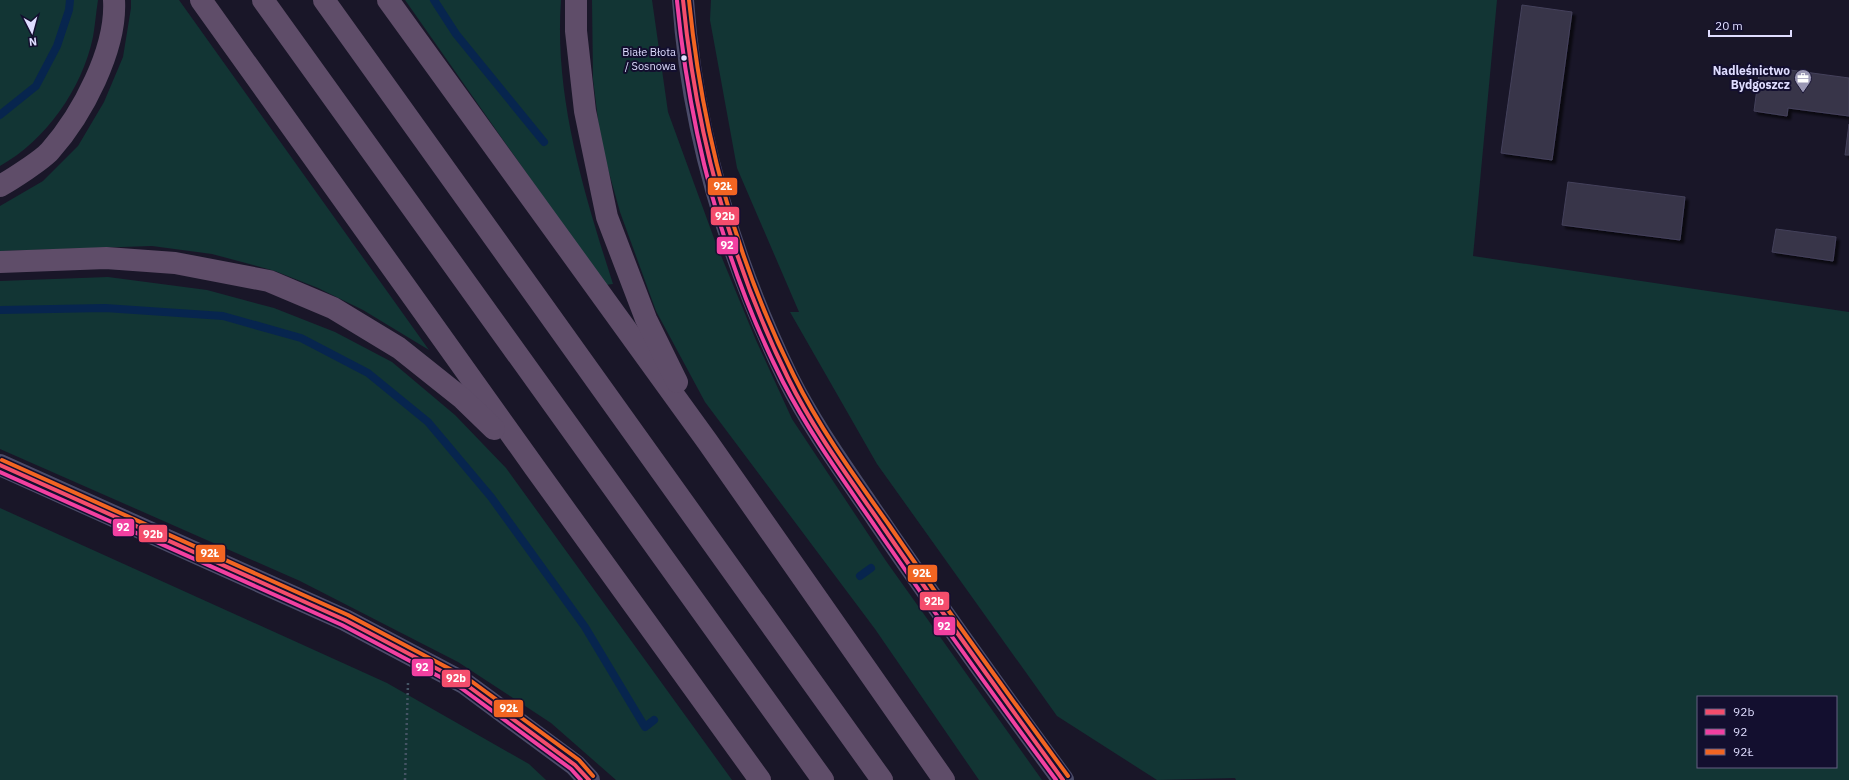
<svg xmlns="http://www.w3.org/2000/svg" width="1849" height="780" font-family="'IBM Plex Sans',sans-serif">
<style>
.green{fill:#123534;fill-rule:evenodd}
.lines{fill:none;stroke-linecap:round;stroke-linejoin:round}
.stream{stroke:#07254e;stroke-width:8}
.building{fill:#383549;stroke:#44415b;filter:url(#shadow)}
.path{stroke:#445464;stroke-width:2.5;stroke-dasharray:2 3;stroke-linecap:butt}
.minor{stroke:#4b4c69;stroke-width:22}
.highway{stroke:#5f4d69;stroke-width:22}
.bus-1-casing{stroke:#130f2f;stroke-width:7}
.bus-2-casing{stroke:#130f2f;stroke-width:7}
.bus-3-casing{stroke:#130f2f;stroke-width:7}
.bus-1{stroke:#f44d6c;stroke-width:4}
.bus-2{stroke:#f240a1;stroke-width:4}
.bus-3{stroke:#f26522;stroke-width:4}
.bus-dot{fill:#dfddff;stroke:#130f2f;stroke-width:1.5}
.labels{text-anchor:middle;stroke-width:4;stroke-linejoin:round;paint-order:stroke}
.bus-label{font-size:11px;fill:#dfddff;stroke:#130f2f;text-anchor:end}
.poi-label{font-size:12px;font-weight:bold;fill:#dfddff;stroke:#130f2f;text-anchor:end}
.line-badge{stroke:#130f2f;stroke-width:1.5}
.badge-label{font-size:11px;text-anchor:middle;font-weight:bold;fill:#fff}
</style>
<defs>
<filter id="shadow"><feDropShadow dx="3.5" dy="3.5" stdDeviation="1" flood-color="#0009"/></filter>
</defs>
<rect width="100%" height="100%" fill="#191628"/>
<g class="green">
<path d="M0,0H98C96,13 95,25 93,37C82,89 46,140 0,166Z"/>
<path d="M131,0H179L429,350L363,310L318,288L275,271L212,254L152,246L0,251V206L43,181L78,146L104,102L123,57L131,8Z"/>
<path d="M405,0H561C554,97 584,193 613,284L605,285Z"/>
<path d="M592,0H652L668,112L715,241L755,338L792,419L886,561L1042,780H979L875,629L705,402L656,311L620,212L601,144L593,79Z"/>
<path d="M711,0H1497L1473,256L1849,312V780H1236L1235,778L1157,780L1057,716L877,464L790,312H799L737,168L710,20ZM1698,697H1836V767H1698Z"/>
<path d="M108,277L207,290L274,308L335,332L392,362L455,415L506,468L732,780H616L551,723L458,662L300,581L0,449V281Z"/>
<path d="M0,508L387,683L529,764L546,780H0Z"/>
</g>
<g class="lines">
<g class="stream">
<path d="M434,0L456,34L544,142"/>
<path d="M0,115L36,86L57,46L69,10L70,0"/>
<path d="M0,310L105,308L223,316L301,338L368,373L428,422L491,497L585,627L645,727L654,720"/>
<path d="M860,576L871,568"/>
</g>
</g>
<g class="building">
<path d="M1522,5L1572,12L1552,160L1501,153Z"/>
<path d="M1760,66L1849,78V116L1788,108L1787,116L1754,111Z"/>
<path d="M1849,124V155H1845Z"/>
<path d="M1568,182L1685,197L1680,240L1562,225Z"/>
<path d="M1776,229L1836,237L1833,261L1772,252Z"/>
</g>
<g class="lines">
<path class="path" d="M405,780L408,683"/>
<g class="minor">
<path d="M683,0C692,131 731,260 788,378C813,428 847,474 878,520C938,608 1000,694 1063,780"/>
<path d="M0,465L345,620L464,683L575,765L589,780"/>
</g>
<g class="highway">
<path d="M201,0L535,468L760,780"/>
<path d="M263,0L823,780"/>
<path d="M324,0L882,780"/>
<path d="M388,0L707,441L944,780"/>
<path d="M576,0V31L585,111L607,217L646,319L677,382"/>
<path d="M0,186C11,180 42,160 50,151C82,115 117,49 114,0"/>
<path d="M0,262L106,258L175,263L269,281L333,308L399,348L463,399L494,429"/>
</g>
<defs>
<g id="bus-1">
<path d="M683,0C696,132 729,258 788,378C814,431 850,479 883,527C942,613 1002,696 1063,780"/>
<path d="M0,465L345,620L464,683L575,765L589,780"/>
</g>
<g id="bus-2">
<path d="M677,1C690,133 723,263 783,382C811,436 847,485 881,535C938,618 996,699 1056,780"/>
<path d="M0,472L342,625L461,688L571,769L581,780"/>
</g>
<g id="bus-3">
<path d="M689,0C702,131 735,258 794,376C820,429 855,477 889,525C947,610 1007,693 1068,776"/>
<path d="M2,460L348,615L467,678L579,760L593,776"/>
</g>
</defs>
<use href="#bus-1" class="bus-1-casing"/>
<use href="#bus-2" class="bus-2-casing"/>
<use href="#bus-3" class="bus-3-casing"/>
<use href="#bus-1" class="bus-1"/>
<use href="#bus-2" class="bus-2"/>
<use href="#bus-3" class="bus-3"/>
</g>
<defs>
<symbol id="office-pin" viewBox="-11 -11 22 30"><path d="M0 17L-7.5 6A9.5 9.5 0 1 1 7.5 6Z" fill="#9a97b4" stroke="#130f2f"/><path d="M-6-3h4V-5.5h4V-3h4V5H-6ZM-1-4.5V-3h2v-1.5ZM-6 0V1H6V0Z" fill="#fff"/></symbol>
</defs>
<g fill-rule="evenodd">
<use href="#office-pin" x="1793" y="68" width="20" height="27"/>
</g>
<circle class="bus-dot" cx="684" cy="58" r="3.5"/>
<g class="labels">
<g class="bus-label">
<text x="676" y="56">Białe Błota<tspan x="676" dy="14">/ Sosnowa</tspan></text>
</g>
<g class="poi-label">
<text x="1790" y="75">Nadleśnictwo<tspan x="1790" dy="14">Bydgoszcz</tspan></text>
</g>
</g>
<g class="line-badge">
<rect x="707" y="177" width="31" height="19" rx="4" fill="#f26522"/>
<rect x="710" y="206" width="30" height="20" rx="4" fill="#f44d6c"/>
<rect x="716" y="236" width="23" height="19" rx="4" fill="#f240a1"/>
<rect x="112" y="518" width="23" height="19" rx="4" fill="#f240a1"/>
<rect x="138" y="524" width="30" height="19" rx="4" fill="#f44d6c"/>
<rect x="195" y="544" width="31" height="19" rx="4" fill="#f26522"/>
<rect x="907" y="564" width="31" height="19" rx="4" fill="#f26522"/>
<rect x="919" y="591" width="31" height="20" rx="4" fill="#f44d6c"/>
<rect x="933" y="616" width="23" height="20" rx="4" fill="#f240a1"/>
<rect x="411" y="658" width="23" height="19" rx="4" fill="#f240a1"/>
<rect x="441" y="669" width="30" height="19" rx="4" fill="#f44d6c"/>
<rect x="493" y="699" width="31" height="19" rx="4" fill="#f26522"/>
</g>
<g class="badge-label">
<text x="723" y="190">92Ł</text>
<text x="725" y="220">92b</text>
<text x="727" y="249">92</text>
<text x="123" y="531">92</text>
<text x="153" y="538">92b</text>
<text x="210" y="557">92Ł</text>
<text x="922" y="577">92Ł</text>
<text x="934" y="605">92b</text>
<text x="944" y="630">92</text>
<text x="422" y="671">92</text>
<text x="456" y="682">92b</text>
<text x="509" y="712">92Ł</text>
</g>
<rect x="1697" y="696" width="140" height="72" fill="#130f2f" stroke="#656182"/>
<rect x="1705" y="709" width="20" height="6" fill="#f44d6c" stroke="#656182"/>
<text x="1733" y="716" font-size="12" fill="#dfddff">92b</text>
<rect x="1705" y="729" width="20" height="6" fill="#f240a1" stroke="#656182"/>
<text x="1733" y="736" font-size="12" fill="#dfddff">92</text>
<rect x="1705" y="749" width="20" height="6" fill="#f26522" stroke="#656182"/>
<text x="1733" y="756" font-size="12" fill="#dfddff">92Ł</text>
<g transform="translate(32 32) rotate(174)" stroke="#130f2f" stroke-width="3" paint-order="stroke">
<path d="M0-3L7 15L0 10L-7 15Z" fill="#dfddff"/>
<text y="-6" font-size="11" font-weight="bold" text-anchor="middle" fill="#dfddff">N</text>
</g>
<path d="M1709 30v6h82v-6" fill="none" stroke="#dfddff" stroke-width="2"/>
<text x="1715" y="30" font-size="12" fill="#dfddff" stroke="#130f2f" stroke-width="3" paint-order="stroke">20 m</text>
</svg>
